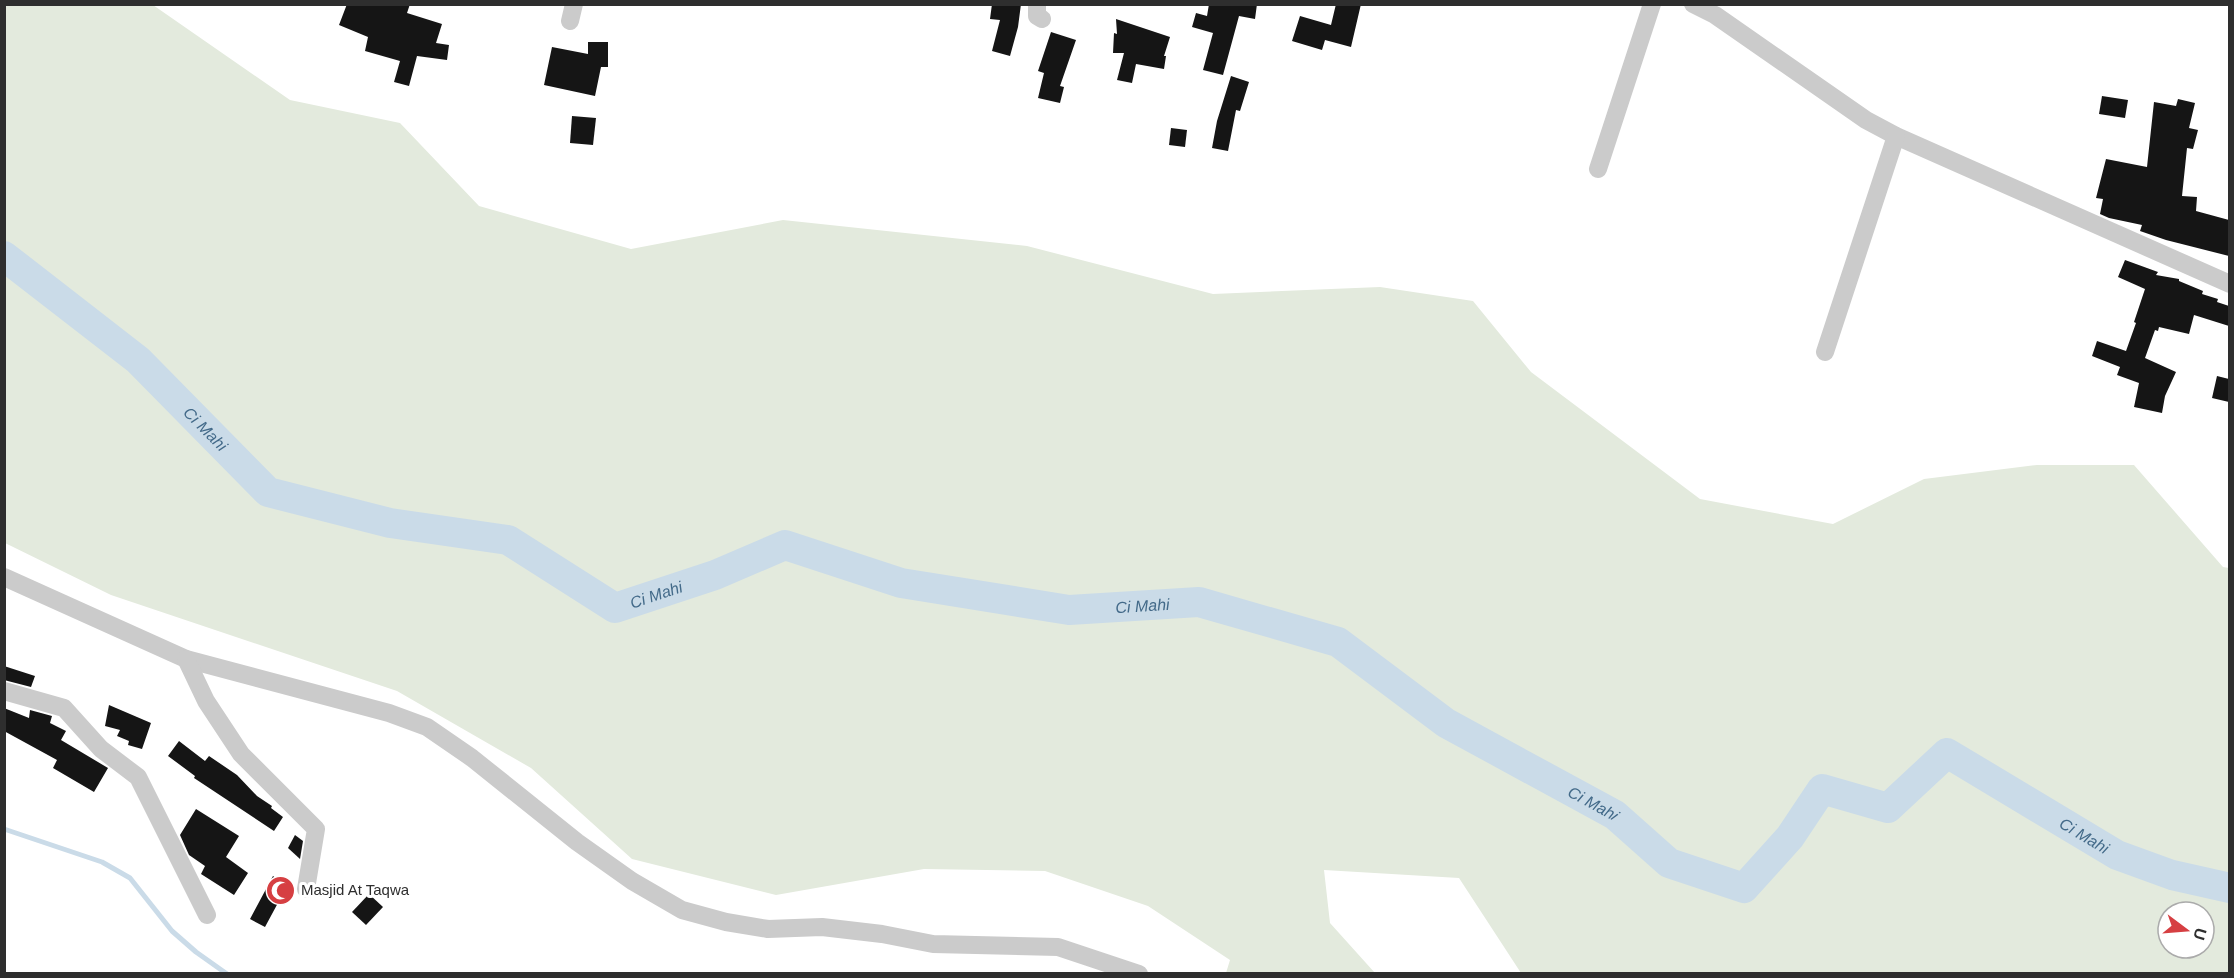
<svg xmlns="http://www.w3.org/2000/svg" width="2234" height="978" font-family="Helvetica,sans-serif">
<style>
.green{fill:#e3eadd;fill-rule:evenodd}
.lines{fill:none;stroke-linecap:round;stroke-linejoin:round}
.stream{stroke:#cadbe8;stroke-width:5}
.river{stroke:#cadbe8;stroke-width:30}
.building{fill:#151515}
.minor{stroke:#cbcbcb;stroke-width:18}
.labels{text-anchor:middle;stroke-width:6;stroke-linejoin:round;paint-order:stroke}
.poi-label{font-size:15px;fill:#2e2e2e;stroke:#fff;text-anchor:start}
.water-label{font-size:16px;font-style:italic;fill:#436a89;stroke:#fff}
</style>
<rect width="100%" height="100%" fill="#fff"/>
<path class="green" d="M4,5H153L290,100L400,123L479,206L631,249L783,220L1027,246L1213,294L1380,287L1473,301L1531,372L1700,499L1833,524L1924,479L2037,465H2134L2223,567L2229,568V973H1521L1459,878L1324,870L1330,923L1375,973H1226L1230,960L1148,906L1045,871L924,869L776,895L632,859L531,768L397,691L111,595L5,543ZM2168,912H2204V948H2168Z"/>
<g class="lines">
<path class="stream" d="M4,829L102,862L130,878L172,931L196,952L227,974"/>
<path class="river" id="s1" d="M4,256L138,360L268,492L390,523L508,540L615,608L715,575L785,545L901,583L1069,610L1199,602L1338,642L1446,723L1615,815L1669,863L1744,888L1790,837L1822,789L1888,808L1947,753L2117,855L2172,875L2230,888"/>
</g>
<g class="building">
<path d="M347,4H410L407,13L442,24L436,43L449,45L447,60L417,56L409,86L394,82L400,61L365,51L368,37L339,25Z"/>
<path d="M992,4H1021L1018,27L1010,56L992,51L1000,20L990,19Z"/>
<path d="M1209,4H1257L1255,19L1239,16L1223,75L1203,70L1213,33L1192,27L1196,13L1207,16Z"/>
<path d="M1336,4H1361L1351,47L1325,40L1322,50L1292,41L1300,16L1331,25Z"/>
<path d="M1116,19L1170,37L1164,56H1166L1164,69L1136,64L1132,83L1117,80L1124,53H1113L1114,33L1117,34Z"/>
<path d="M1051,32L1076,40L1060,86L1064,87L1060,103L1038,98L1044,73L1038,71Z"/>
<path d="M588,42H608V67H601L595,96L544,85L552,47L588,54Z"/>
<path d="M1231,76L1249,82L1240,111L1236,110L1228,151L1212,148L1217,121Z"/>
<path d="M2102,96L2128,100L2125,118L2099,114Z"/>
<path d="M2178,99L2195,103L2189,128L2198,130L2193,149L2187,148L2182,196L2197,197L2196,211L2229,220V256L2166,240L2140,231L2142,225L2109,218L2100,214L2103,199L2096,198L2106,159L2147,167L2154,102L2176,106Z"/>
<path d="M572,116L596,118L593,145L570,143Z"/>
<path d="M1171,128L1187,130L1185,147L1169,145Z"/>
<path d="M2125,260L2158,272L2156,275L2179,279V281L2203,291L2202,294L2218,299L2217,302L2229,306V326L2194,315L2189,334L2159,327L2158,331L2155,330L2145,358L2176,372L2165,396L2162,413L2134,407L2139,383L2117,375L2120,367L2092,356L2097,341L2126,351L2136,323L2134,322L2145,289L2118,277Z"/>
<path d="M2217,376L2229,379V402L2212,398Z"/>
<path d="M4,666L35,676L31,687L4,680Z"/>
<path d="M109,705L151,723L142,749L128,745L129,741L117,736L120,730L105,726Z"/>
<path d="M4,708L29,718L30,710L52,716L50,723L66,731L61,740L108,768L94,792L53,768L57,760L4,731Z"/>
<path d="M179,741L205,761L209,756L237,775L257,796L272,806L271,808L283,817L274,831L194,778L195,776L168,756Z"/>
<path d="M196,809L239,836L226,857L248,873L234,895L201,874L205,866L189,855L180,835Z"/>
<path d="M295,835L303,841L300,859L288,848Z"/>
<path d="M273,876L277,879L278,877L293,889L282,903L279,901L265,927L250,919Z"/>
<path d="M369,894L383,907L366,925L352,912Z"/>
</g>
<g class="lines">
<g class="minor">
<path d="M1037,4V16L1042,19"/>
<path d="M1693,4L1715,15L1866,120L1896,136L2230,284"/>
<path d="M570,21L574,4"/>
<path d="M1598,169L1652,4"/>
<path d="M1825,352L1896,136"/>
<path d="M4,577L186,659L389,713L427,727L472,758L577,842L632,881L682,910L726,922L768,929L822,927L882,934L933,944L1058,947L1139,974"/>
<path d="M186,659L206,701L241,754L316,829L306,889"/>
<path d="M4,691L64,708L101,749L138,777L207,915"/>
</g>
</g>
<defs>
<symbol id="mosque-disc" viewBox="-11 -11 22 22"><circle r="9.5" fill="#d63f42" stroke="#fff"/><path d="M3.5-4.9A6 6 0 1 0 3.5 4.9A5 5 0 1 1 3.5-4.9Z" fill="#fff"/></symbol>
</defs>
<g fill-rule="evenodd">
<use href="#mosque-disc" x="264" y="874" width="33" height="33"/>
</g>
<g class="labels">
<g class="poi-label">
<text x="301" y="895">Masjid At Taqwa</text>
</g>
<g class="water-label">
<text dy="6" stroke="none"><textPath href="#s1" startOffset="266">Ci Mahi</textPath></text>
<text dy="6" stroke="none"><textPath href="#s1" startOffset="770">Ci Mahi</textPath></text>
<text dy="6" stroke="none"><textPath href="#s1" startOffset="1274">Ci Mahi</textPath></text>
<text dy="6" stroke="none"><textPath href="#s1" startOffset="1778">Ci Mahi</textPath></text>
<text dy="6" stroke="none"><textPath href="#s1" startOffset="2390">Ci Mahi</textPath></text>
</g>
</g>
<rect width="2234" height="978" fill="none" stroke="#2e2e2e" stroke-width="12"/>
<g transform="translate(2186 930) rotate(106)"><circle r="28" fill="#ffffff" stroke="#ababab" stroke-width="1.5"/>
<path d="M0-4.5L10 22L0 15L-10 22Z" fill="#d63f42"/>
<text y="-9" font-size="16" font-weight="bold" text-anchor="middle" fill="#2e2e2e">U</text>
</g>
</svg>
